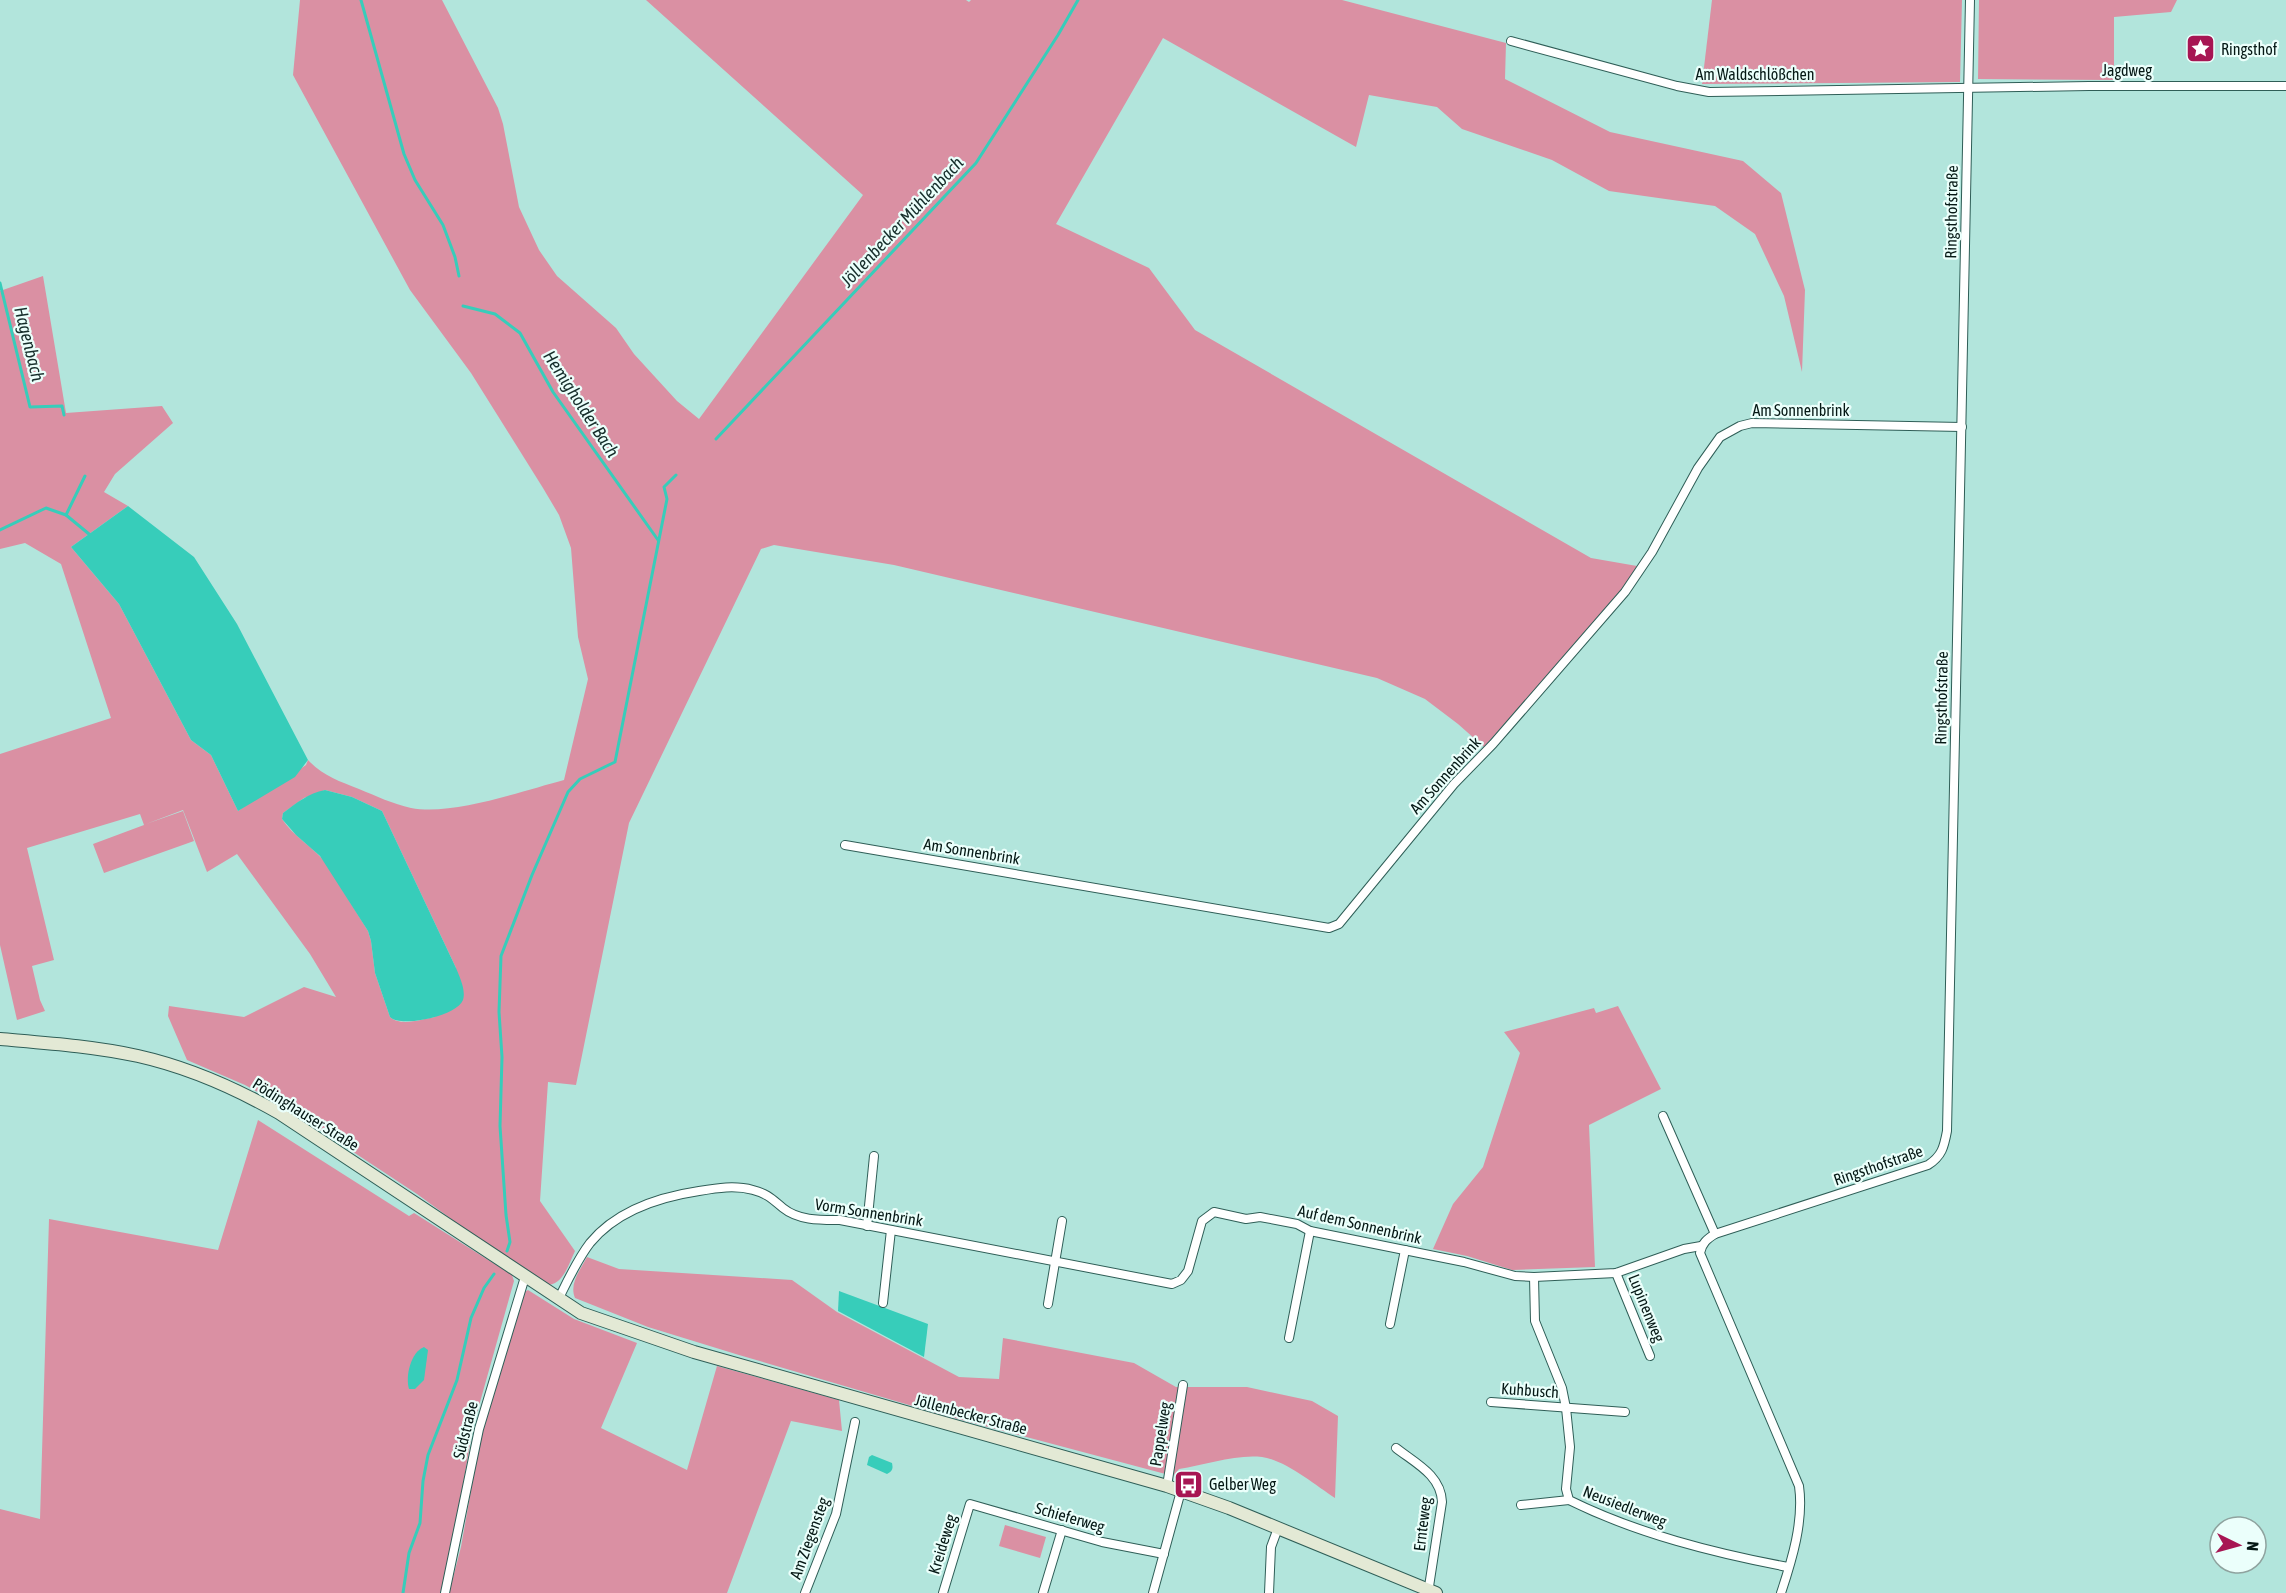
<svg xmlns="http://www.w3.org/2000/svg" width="2286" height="1593" font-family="'Asap Condensed',sans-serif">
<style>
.green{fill:#da90a3;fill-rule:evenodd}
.water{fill:#37cdba}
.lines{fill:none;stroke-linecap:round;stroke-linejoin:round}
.stream{stroke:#37cdba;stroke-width:3}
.street-casing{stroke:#2f5e57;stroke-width:10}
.secondary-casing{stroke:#2f5e57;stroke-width:14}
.street{stroke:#fff;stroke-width:8}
.secondary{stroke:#e3e9d5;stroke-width:12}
.labels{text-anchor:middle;stroke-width:4.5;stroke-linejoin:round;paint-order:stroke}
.poi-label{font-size:16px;fill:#051815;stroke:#ebfffb;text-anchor:start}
.street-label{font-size:16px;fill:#051815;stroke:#ebfffb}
.water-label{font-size:18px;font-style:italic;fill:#162e2b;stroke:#ebfffb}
</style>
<rect width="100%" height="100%" fill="#b2e5dc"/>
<g class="green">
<path d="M300,0H442L498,108L503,124L519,207L539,250L557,276L616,328L634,354L677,401L699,419L863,195L646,0H966L969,2L971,0H1342L1506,43L1505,79L1610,132L1743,161L1781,193L1805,290L1802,372L1784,296L1755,234L1715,206L1609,191L1552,160L1462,129L1437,107L1369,95L1356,147L1163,38L1056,224L1149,268L1195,330L1591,558L1637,566L1622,591L1484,747L1458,724L1425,699L1377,678L894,565L774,545L761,549L629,823L576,1085L548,1082L540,1201L575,1251C569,1263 564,1283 549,1285L502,1256L417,1194L285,1107L245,1085L187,1060L168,1016L169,1006L244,1017L304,987L336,997L310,954L237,854L207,872L183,810L146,824L183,811L194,841L104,873L93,844L144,825L140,814L27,848L54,960L32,966L40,1000L45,1011L17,1020L0,945V754L111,718L61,564L25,543L0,549V291L43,276L66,413L162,406L173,423L115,474L104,492L128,506L71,547L119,604L191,740L211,755L238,811L306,765L308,760C323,776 339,781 359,789C376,796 393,804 411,808C453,816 522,791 564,780L588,679L578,637L571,548L559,515L543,488L471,373L410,290L293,75ZM325,790L352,797L382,811L456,968L435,1017C422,1019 401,1027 390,1017L375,973L371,941L368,931L325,862C312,846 293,836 282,819L283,813L304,798Z"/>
<path d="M1712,0H1962L1960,82L1702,84Z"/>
<path d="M1979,0H2177L2171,12L2114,17V80L1978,79Z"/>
<path d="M1618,1006L1661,1089L1589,1125L1595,1267L1512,1270L1467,1256L1433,1249L1453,1204L1483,1167L1520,1053L1504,1032L1594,1008L1596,1013Z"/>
<path d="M258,1120L409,1216L414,1213L512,1275L514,1281L473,1427L449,1565L440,1593H0V1509L40,1519L49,1219L218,1250Z"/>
<path d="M587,1257L619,1269L792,1280L837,1312L959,1377L999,1379L1003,1338L1134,1363L1176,1387H1247L1312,1401L1338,1416L1335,1498C1315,1485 1285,1460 1262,1457C1236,1454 1205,1465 1179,1469L1173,1476L943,1415L739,1355L648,1327L575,1298C569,1284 580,1270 587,1257Z"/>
<path d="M528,1290L574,1319L637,1343L601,1428L687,1470L717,1366L839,1400L842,1431L791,1421L727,1593H449L461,1547L482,1428L523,1293Z"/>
<path d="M1005,1525L1046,1537L1040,1558L999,1546Z"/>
</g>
<g class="water">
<path d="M128,506L194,557L237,624L308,760L295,777L238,811L211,755L191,740L119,604L71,547Z"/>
<path d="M325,790L352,797L382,811L456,968C460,978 466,990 463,1000C457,1016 401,1028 390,1017L375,973L371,941L368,931L320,856L296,835L282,819L283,813C297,803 308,793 325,790Z"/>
<path d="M839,1291L928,1324L924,1357L838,1311Z"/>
<path d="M424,1347L428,1350L424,1380L415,1389H409C405,1376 411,1352 424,1347Z"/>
<path d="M872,1455L892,1463C893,1468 893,1471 887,1474L867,1465L869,1457Z"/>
</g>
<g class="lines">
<g class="stream">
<path d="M361,0L404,154L415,180L443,225L455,257L459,276"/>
<path d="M0,283L30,407L62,406L64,415"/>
<path d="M463,306L495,314L520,333L553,392L658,540"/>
<path d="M716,439L976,163L1058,35L1078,0"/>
<path d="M85,476L66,515L89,534"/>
<path d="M0,530L46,508L66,515"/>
<path d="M507,1251L510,1242L506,1215L500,1126L502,1057L499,1012L501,956L532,875L568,792L580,779L615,762L667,499L664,487L676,475"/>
<path d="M403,1593L409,1553L420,1523L423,1481L428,1455L457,1380L471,1318L484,1288L494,1274"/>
</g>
<defs>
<g id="street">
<path d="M1511,41L1677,86L1709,92L2089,86H2286"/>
<path d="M845,845L1329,928L1339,924L1454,784L1493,744L1625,592L1652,552L1698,468L1720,437L1740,426L1752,423L1962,427"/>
<path d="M1663,1116L1715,1234"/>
<path d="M867,1226L874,1156"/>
<path d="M1616,1273L1650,1356"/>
<path d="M1534,1277L1535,1321L1562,1388L1566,1408L1570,1447L1566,1489L1569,1500C1638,1534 1714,1553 1788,1567"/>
<path d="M559,1298C568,1280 577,1260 590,1243C617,1210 659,1197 699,1191C717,1188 735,1185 753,1190C768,1194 772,1199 783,1208C799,1221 822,1220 840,1220L1172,1284L1181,1280L1188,1271L1202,1221L1214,1212L1246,1219L1260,1217L1297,1224L1310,1231L1464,1262L1515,1276L1534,1277L1616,1273L1684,1249L1701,1246"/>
<path d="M883,1303L891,1230"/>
<path d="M1048,1304L1062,1221"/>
<path d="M1390,1324L1405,1250"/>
<path d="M1289,1338L1310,1231"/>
<path d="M1491,1402L1625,1412"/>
<path d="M1396,1448C1415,1463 1441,1475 1442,1502L1428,1593"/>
<path d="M1167,1486L1183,1385"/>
<path d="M1521,1505L1569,1500"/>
<path d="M445,1593L479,1429L525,1277"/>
<path d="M805,1593L836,1514L855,1422"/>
<path d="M943,1593L970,1504L1102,1542L1164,1554"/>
<path d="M1043,1593L1062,1530"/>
<path d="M1153,1593L1181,1491"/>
<path d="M1269,1593L1271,1547L1278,1528"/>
<path d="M1781,1593C1792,1560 1804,1521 1799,1486L1700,1253C1702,1243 1707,1239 1715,1234L1928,1165C1942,1156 1944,1147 1947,1131L1970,0"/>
</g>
<path id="secondary" d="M0,1039C46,1043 92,1046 138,1056C187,1067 235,1088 279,1113L581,1313L694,1352L1167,1486L1229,1508L1436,1593"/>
</defs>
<use href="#street" class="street-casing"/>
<use href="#secondary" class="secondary-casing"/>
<use href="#street" class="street"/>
<use href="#secondary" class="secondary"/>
</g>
<defs>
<symbol id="sight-square" viewBox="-11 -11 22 22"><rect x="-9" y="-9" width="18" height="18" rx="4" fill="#a71653" stroke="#ebfffb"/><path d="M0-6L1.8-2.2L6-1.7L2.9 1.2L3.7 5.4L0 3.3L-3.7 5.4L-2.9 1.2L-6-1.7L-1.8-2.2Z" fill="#fff"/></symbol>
<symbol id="bus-square" viewBox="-11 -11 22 22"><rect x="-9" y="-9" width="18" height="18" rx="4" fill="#a71653" stroke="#ebfffb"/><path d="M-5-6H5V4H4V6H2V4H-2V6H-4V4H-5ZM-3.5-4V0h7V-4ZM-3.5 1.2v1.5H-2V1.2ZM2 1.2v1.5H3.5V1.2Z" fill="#fff"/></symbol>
</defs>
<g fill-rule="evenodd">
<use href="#sight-square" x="2184" y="32" width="33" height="33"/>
<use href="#bus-square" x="1172" y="1468" width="33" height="33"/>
</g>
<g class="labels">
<g class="poi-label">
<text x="2221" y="55">Ringsthof</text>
<text x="1209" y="1490">Gelber Weg</text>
</g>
<g class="street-label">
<text x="2127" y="76">Jagdweg</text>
<text x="1755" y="80">Am Waldschlößchen</text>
<text transform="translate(1951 212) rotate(-89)" y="6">Ringsthofstraße</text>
<text x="1801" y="416">Am Sonnenbrink</text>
<text transform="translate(1941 698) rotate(-89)" y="6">Ringsthofstraße</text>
<text transform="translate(1445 775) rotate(-48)" y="6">Am Sonnenbrink</text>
<text transform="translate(972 851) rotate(9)" y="6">Am Sonnenbrink</text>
<text transform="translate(306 1114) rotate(32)" y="6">Pödinghauser Straße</text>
<text transform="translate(1878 1165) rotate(-19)" y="6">Ringsthofstraße</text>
<text transform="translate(869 1212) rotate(9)" y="6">Vorm Sonnenbrink</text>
<text transform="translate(1360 1224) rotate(13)" y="6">Auf dem Sonnenbrink</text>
<text transform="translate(1647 1308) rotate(68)" y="6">Lupinenweg</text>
<text transform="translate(1530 1390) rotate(4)" y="6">Kuhbusch</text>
<text transform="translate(971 1414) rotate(15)" y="6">Jöllenbecker Straße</text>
<text transform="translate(465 1430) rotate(-76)" y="6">Südstraße</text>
<text transform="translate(1160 1434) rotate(-81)" y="6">Pappelweg</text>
<text transform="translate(1625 1506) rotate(21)" y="6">Neusiedlerweg</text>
<text transform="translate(1070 1517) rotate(16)" y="6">Schieferweg</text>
<text transform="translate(1422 1524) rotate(-83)" y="6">Ernteweg</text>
<text transform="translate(809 1538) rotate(-70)" y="6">Am Ziegensteg</text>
<text transform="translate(942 1544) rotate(-73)" y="6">Kreideweg</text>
</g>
<g class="water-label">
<text transform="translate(902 222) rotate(-47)" y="6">Jöllenbecker Mühlenbach</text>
<text transform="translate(29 344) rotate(76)" y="6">Hagenbach</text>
<text transform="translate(581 404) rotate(57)" y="6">Hemigholder Bach</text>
</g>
</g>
<g transform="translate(2238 1545) rotate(95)"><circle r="28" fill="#ebfffb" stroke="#8fa39f" stroke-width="1.5"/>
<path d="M0-4.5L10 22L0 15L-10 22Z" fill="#a71653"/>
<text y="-9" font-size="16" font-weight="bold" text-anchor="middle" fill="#051815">N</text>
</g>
</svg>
